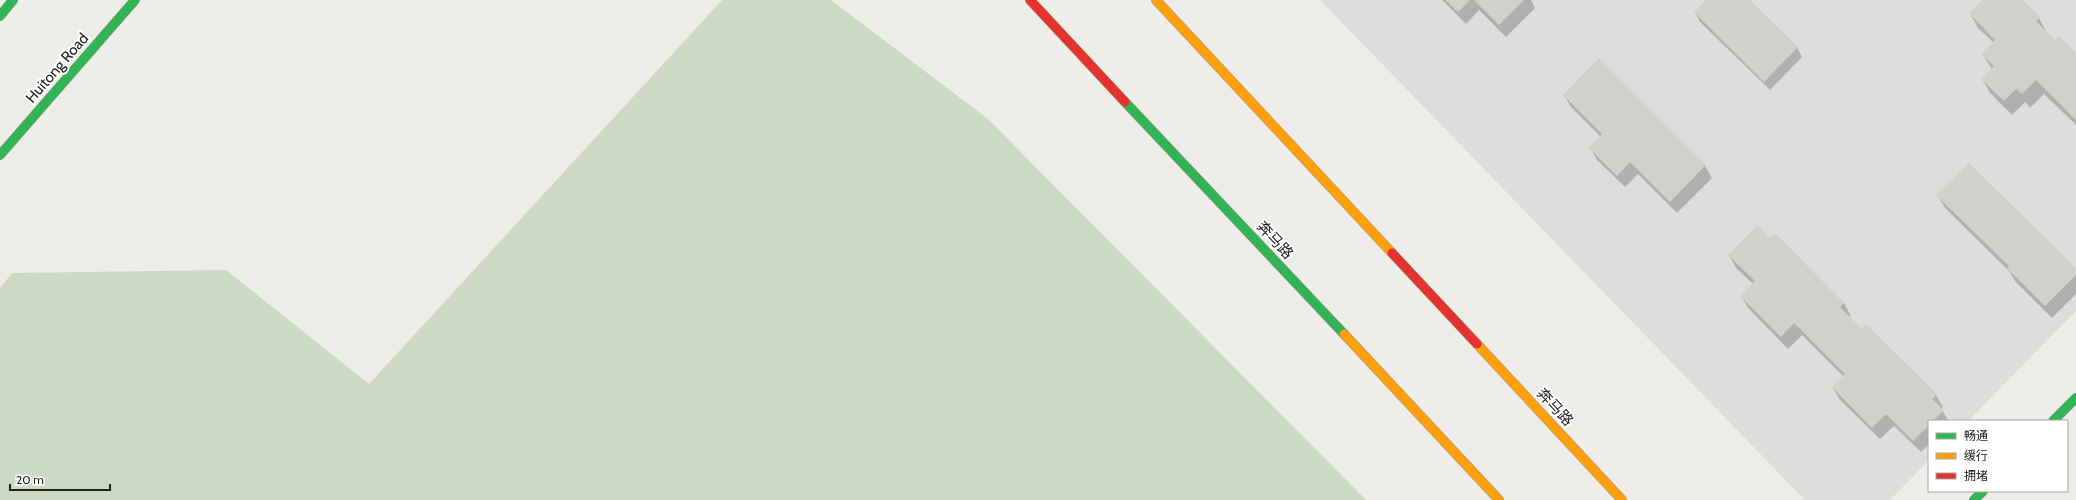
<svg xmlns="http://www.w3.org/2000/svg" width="2076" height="500" font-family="Cabin,'Noto Sans SC',sans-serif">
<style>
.residential{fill:#dedddb}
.forest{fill:#cddac3}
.shadow{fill:#0003}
.building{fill:#d2d0cd}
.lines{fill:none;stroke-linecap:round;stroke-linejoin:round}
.fast-casing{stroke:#979784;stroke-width:10}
.slow-casing{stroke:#979784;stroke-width:10}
.jam-casing{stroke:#979784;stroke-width:10}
.fast{stroke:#30b455;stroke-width:9}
.slow{stroke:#ff9f0a;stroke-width:9}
.jam{stroke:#e5322d;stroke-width:9}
.labels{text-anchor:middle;stroke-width:4;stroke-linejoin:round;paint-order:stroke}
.street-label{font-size:15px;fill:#212121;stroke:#fff}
</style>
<rect width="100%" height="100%" fill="#efedea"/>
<path class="residential" d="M1320,0H2076V311L1968,421H1929V460L1890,500H1805Z"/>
<path class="forest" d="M722,0H831L988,119L1366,500H0V288L12,273L226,270L369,384Z"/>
<g class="shadow">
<path d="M1442,0H1531L1535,8L1506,37L1479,10L1466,24Z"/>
<path d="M1707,0H1749L1797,47L1802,57L1770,90L1700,22L1695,12Z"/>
<path d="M1984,0H2022L2039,18L2047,33L2055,41L2076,54V125L2044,94L2030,108L2025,102L2012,115L1990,93L1982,79L1992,69L1982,54L1994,43L1978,28L1970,13Z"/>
<path d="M1599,60L1705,166L1712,178L1677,213L1638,174L1625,187L1597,160L1590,148L1601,137L1571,107L1564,95Z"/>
<path d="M1938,196L2076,269V294L2052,318L2015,281L2010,272L1945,208Z"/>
<path d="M1770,239L1844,303L1851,316L1849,317L1862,330L1936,395L1943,407L1941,409L1949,421H1929V444L1921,452L1894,426L1880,439L1840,400L1833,388L1844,377L1802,335L1788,349L1748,308L1741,296L1753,284L1736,268L1729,255Z"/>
</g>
<g class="building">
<path d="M1446,0H1470L1458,12Z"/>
<path d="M1474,0H1524L1499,25Z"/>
<path d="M1706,0H1750L1798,47L1764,82L1694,12Z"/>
<path d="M1982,0H2023L2040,17L2036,21L2055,40L2059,36L2076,53V120L2036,80L2022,94L2016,89L2004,101L1981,79L1994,66L1981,54L1995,40L1969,13Z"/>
<path d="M1599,58L1706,165L1670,202L1630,162L1617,176L1589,148L1602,134L1563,95Z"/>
<path d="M1969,163L2076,268V275L2045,306L2007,268L2009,266L1936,195Z"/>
<path d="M1758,225L1770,238L1775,233L1844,303L1840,307L1862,329L1866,324L1937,394L1932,399L1944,410L1933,421H1929V425L1913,441L1886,414L1872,428L1832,387L1845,374L1794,323L1781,337L1740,296L1755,281L1728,255Z"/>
</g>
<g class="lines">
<defs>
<g id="fast">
<path d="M0,16L13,0"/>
<path d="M1125,102L1344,334"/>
<path d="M0,155L135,0"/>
<path d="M2053,421L2076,398"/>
<path d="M1974,500L1983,491"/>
</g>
<g id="slow">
<path d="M1156,0L1392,253"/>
<path d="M1344,334L1499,500"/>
<path d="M1477,344L1622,500"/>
</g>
<g id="jam">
<path d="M1030,0L1125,102"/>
<path d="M1392,253L1477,344"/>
</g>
</defs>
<use href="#fast" class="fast-casing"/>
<use href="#slow" class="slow-casing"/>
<use href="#jam" class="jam-casing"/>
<use href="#fast" class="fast"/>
<use href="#slow" class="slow"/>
<use href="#jam" class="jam"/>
</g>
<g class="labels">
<g class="street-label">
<text transform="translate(57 68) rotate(-49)" y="5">Huitong Road</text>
<text transform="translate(1275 240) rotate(47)" y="5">奔马路</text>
<text transform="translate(1555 407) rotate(47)" y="5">奔马路</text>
</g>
</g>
<rect x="1928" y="420" width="140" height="72" fill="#ffffff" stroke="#a6a6a6"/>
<rect x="1936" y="433" width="20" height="6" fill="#30b455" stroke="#a6a6a6"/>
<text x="1964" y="440" font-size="12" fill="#212121">畅通</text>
<rect x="1936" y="453" width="20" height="6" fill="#ff9f0a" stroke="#a6a6a6"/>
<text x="1964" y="460" font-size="12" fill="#212121">缓行</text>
<rect x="1936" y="473" width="20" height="6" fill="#e5322d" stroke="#a6a6a6"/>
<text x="1964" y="480" font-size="12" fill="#212121">拥堵</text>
<path d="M10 484v6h100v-6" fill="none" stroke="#212121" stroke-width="2"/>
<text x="16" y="484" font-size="12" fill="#212121" stroke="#ffffff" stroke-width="3" paint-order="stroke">20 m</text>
</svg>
